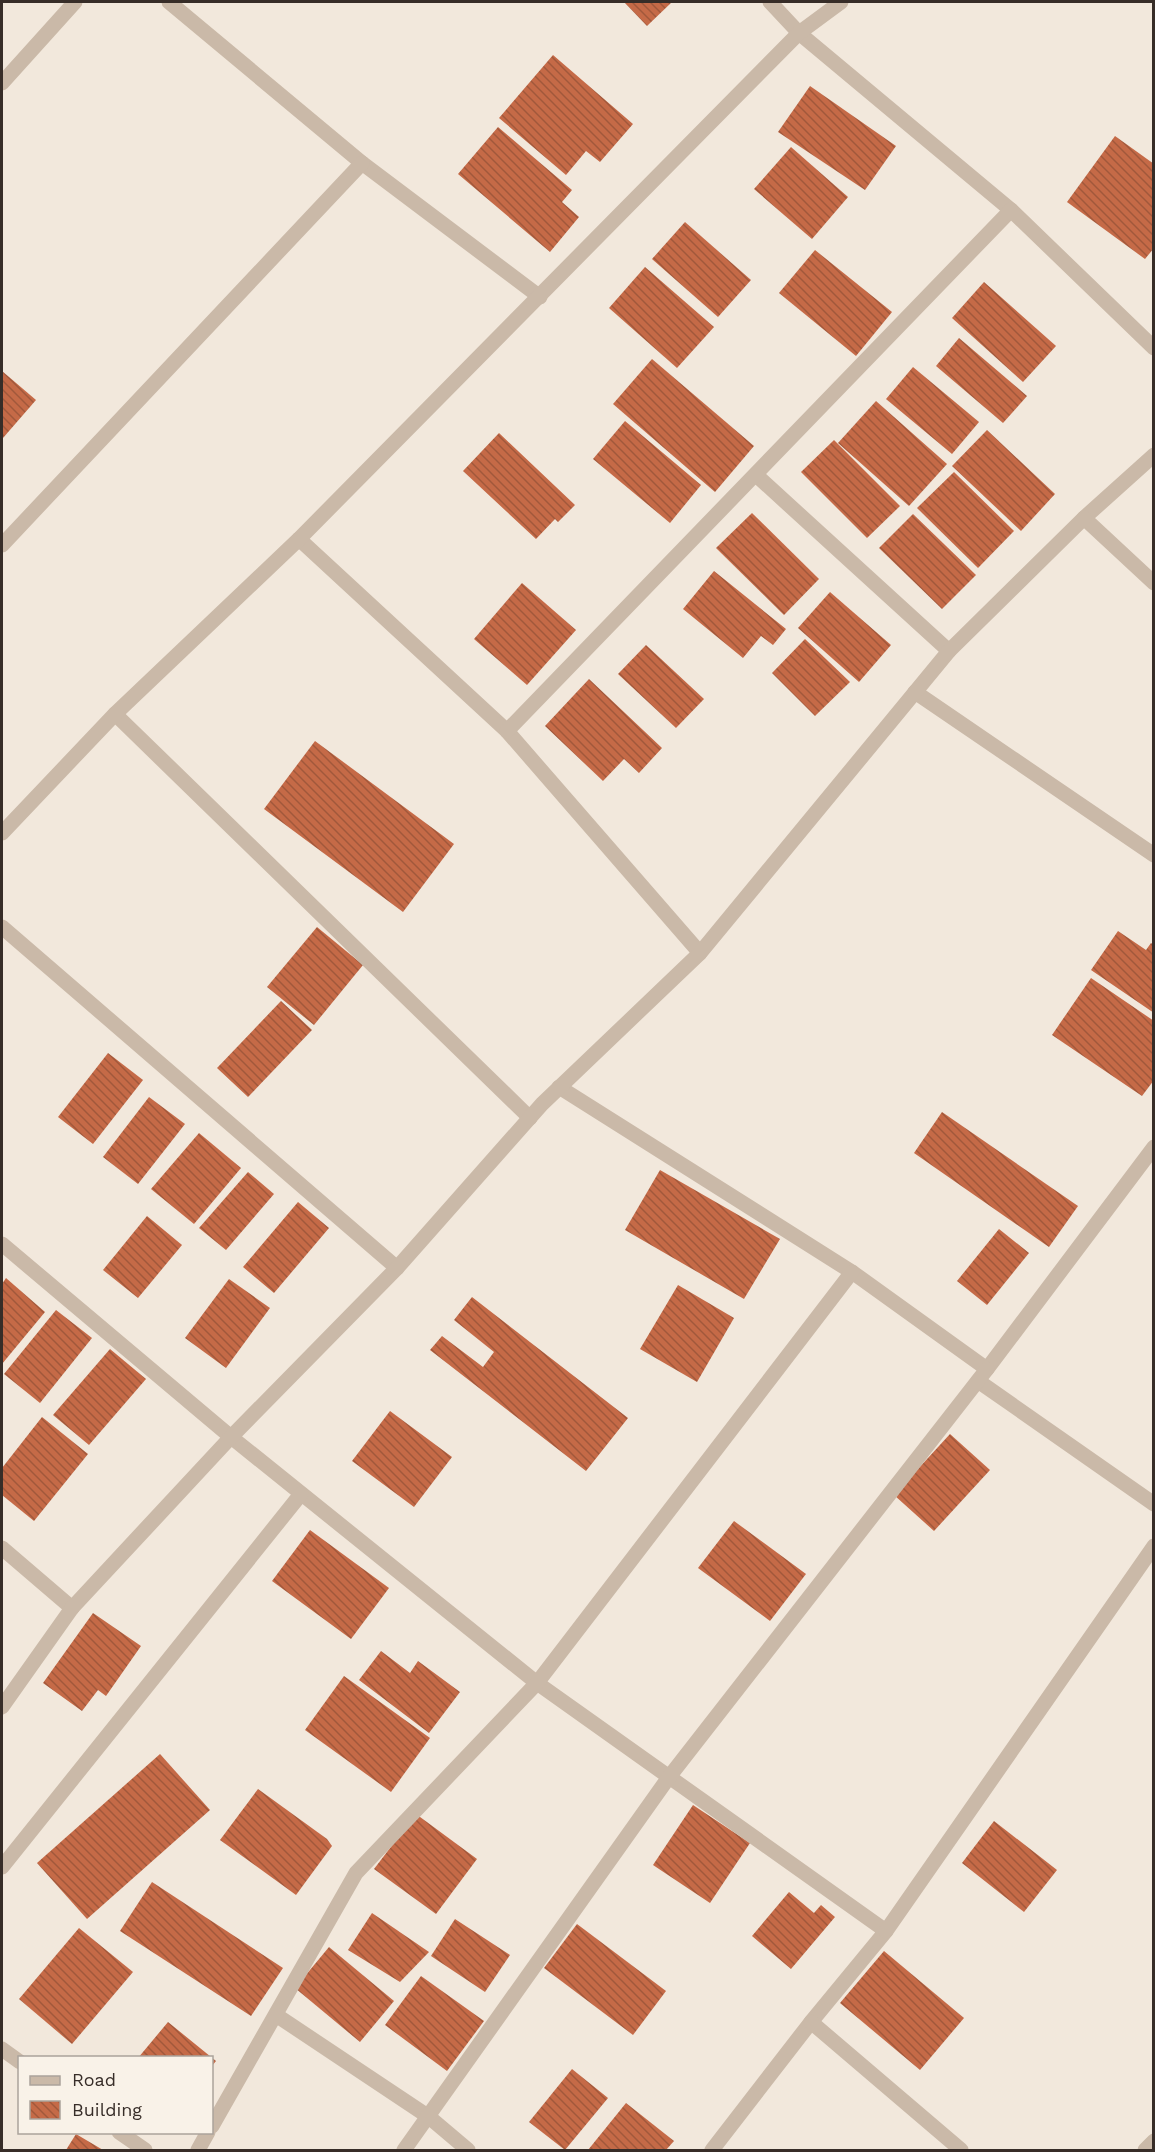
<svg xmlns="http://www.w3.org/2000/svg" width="1155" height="2152" font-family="'Work Sans',sans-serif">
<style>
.building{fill:url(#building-back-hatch)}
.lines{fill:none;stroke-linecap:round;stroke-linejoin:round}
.street{stroke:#cab9a8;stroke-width:15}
</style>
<defs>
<pattern id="building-back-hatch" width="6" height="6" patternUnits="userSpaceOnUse" patternTransform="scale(1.5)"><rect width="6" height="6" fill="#c56a47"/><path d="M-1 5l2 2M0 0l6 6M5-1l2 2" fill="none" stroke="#a1583b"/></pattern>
</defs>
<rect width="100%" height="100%" fill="#f2e8dc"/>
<g class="building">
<path d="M624,2H672L647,26Z"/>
<path d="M553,55L633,124L600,162L586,151L566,175L499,118Z"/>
<path d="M810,86L896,146L865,190L778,132Z"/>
<path d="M498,127L572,190L562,202L579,217L550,252L458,174Z"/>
<path d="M1115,136L1154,164V248L1145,259L1067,202Z"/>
<path d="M791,147L848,197L812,239L754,189Z"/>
<path d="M685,222L751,280L718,317L652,259Z"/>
<path d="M815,250L892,312L856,356L779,293Z"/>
<path d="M645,267L714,327L677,368L609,308Z"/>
<path d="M984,282L1056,346L1023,382L952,318Z"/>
<path d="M959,338L1027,396L1003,423L936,366Z"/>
<path d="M652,359L754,446L715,492L613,404Z"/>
<path d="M913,367L979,422L952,454L886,399Z"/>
<path d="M2,371L36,400L3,438L2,437Z"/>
<path d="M876,401L947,464L909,506L838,443Z"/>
<path d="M625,421L701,485L670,523L593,459Z"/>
<path d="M987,430L1055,494L1021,531L952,466Z"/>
<path d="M499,433L575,505L558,522L555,519L536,539L463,471Z"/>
<path d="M834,440L900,506L867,538L801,472Z"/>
<path d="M954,472L1014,531L978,568L917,508Z"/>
<path d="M752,513L819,579L784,615L716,548Z"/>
<path d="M913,514L976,575L942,609L879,548Z"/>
<path d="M714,571L786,629L773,645L761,636L743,658L683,609Z"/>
<path d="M522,583L576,630L527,685L474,639Z"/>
<path d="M830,592L891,645L859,682L798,628Z"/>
<path d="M805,639L850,682L815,716L772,673Z"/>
<path d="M646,645L704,699L676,728L618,674Z"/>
<path d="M589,679L662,748L639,773L624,759L603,781L545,726Z"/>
<path d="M315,741L454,844L403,912L264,809Z"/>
<path d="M317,927L363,965L314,1025L267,987Z"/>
<path d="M1118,931L1146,950L1151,943L1154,945V1013L1091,970Z"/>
<path d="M1091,978L1154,1021V1080L1142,1096L1052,1035Z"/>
<path d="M281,1001L312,1030L248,1097L217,1068Z"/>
<path d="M108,1053L143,1080L93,1144L58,1117Z"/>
<path d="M149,1097L185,1124L138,1184L103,1157Z"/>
<path d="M942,1112L1078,1206L1049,1247L914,1153Z"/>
<path d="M199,1133L241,1168L194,1224L151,1189Z"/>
<path d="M660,1170L780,1239L744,1299L625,1230Z"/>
<path d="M248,1172L274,1194L226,1250L199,1228Z"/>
<path d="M298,1202L329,1228L274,1293L243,1267Z"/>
<path d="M147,1216L182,1245L138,1298L103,1270Z"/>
<path d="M999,1229L1029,1253L987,1305L957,1281Z"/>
<path d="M6,1278L45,1312L2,1364V1284Z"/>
<path d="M229,1279L270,1308L226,1368L185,1338Z"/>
<path d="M678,1285L734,1318L697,1382L640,1349Z"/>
<path d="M472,1297L628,1418L586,1471L430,1350L442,1336L483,1367L494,1352L454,1320Z"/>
<path d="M56,1310L92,1338L40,1403L4,1374Z"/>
<path d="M110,1349L146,1379L89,1445L53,1415Z"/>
<path d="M390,1411L452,1457L414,1507L352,1461Z"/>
<path d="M42,1417L88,1454L34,1521L2,1495V1468Z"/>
<path d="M950,1434L990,1470L934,1531L894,1495Z"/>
<path d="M734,1521L806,1574L770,1621L698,1568Z"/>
<path d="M310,1530L389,1588L351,1639L272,1581Z"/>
<path d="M93,1613L141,1646L106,1696L98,1690L82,1711L43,1683Z"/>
<path d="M381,1651L410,1673L418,1661L460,1692L429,1733L359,1680Z"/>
<path d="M344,1676L430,1738L391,1792L305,1730Z"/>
<path d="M160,1754L210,1810L87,1919L37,1863Z"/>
<path d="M258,1789L327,1839L332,1846L296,1895L220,1840Z"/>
<path d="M693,1805L750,1843L710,1903L653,1865Z"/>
<path d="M416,1814L477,1859L436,1914L374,1869Z"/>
<path d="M994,1821L1057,1870L1024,1912L962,1863Z"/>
<path d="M152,1882L283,1968L251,2016L120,1931Z"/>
<path d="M789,1892L814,1913L821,1905L835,1917L791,1969L752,1936Z"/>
<path d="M372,1913L429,1952L400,1982L348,1950Z"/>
<path d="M455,1919L510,1955L485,1992L431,1956Z"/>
<path d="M577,1924L666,1991L633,2035L544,1968Z"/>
<path d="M79,1928L133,1972L72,2044L19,1999Z"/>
<path d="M329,1947L394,2001L360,2042L295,1988Z"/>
<path d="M884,1951L964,2018L920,2070L840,2003Z"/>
<path d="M421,1976L484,2021L447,2071L385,2025Z"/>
<path d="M168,2022L216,2061L212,2066V2058H138Z"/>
<path d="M572,2069L608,2098L565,2150L529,2122Z"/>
<path d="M626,2103L674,2141L666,2150H588Z"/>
<path d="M76,2134L103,2150H66Z"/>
</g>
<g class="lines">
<g class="street">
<path d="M169,2L362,163L540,297"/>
<path d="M770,2L799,33L1011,210"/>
<path d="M2,83L75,2"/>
<path d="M1154,455L1084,518L1154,583"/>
<path d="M756,475L949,651"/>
<path d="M299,539L507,731L700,953"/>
<path d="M2,545L362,163"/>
<path d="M915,692L1154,855"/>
<path d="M115,714L530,1118"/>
<path d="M507,731L1011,210L1154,348"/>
<path d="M2,833L115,714L299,539L799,33L841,2"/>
<path d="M2,927L397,1268"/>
<path d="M559,1087L852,1272L987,1369L1154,1147"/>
<path d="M2,1244L231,1437L537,1683L886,1931L811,2022L712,2150"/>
<path d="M978,1381L1154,1504"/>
<path d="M2,1548L72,1608"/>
<path d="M2,1707L72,1608L231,1437L397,1268L542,1104L700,953L949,651L1084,518"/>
<path d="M2,1867L301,1494"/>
<path d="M886,1931L1154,1546"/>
<path d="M276,2015L429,2117L468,2150"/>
<path d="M811,2022L961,2150"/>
<path d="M2,2049L20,2062"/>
<path d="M212,2126L356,1873L537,1683L852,1272"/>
<path d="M119,2132L145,2150"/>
<path d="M198,2150L208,2132"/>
<path d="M404,2150L669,1777L987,1369"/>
<path d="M1145,2150L1154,2141"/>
</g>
</g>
<rect width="1155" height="2152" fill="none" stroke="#372d28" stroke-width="6"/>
<rect x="18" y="2056" width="195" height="78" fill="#f9f2e8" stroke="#aba39b" stroke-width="1.5"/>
<rect x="30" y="2076" width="30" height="9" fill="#cab9a8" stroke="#aba39b" stroke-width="1.5"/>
<text x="72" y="2086" font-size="18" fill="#372d28">Road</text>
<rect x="30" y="2101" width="30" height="18" fill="url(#building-back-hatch)" stroke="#aba39b" stroke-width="1.5"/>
<text x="72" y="2116" font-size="18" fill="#372d28">Building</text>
</svg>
